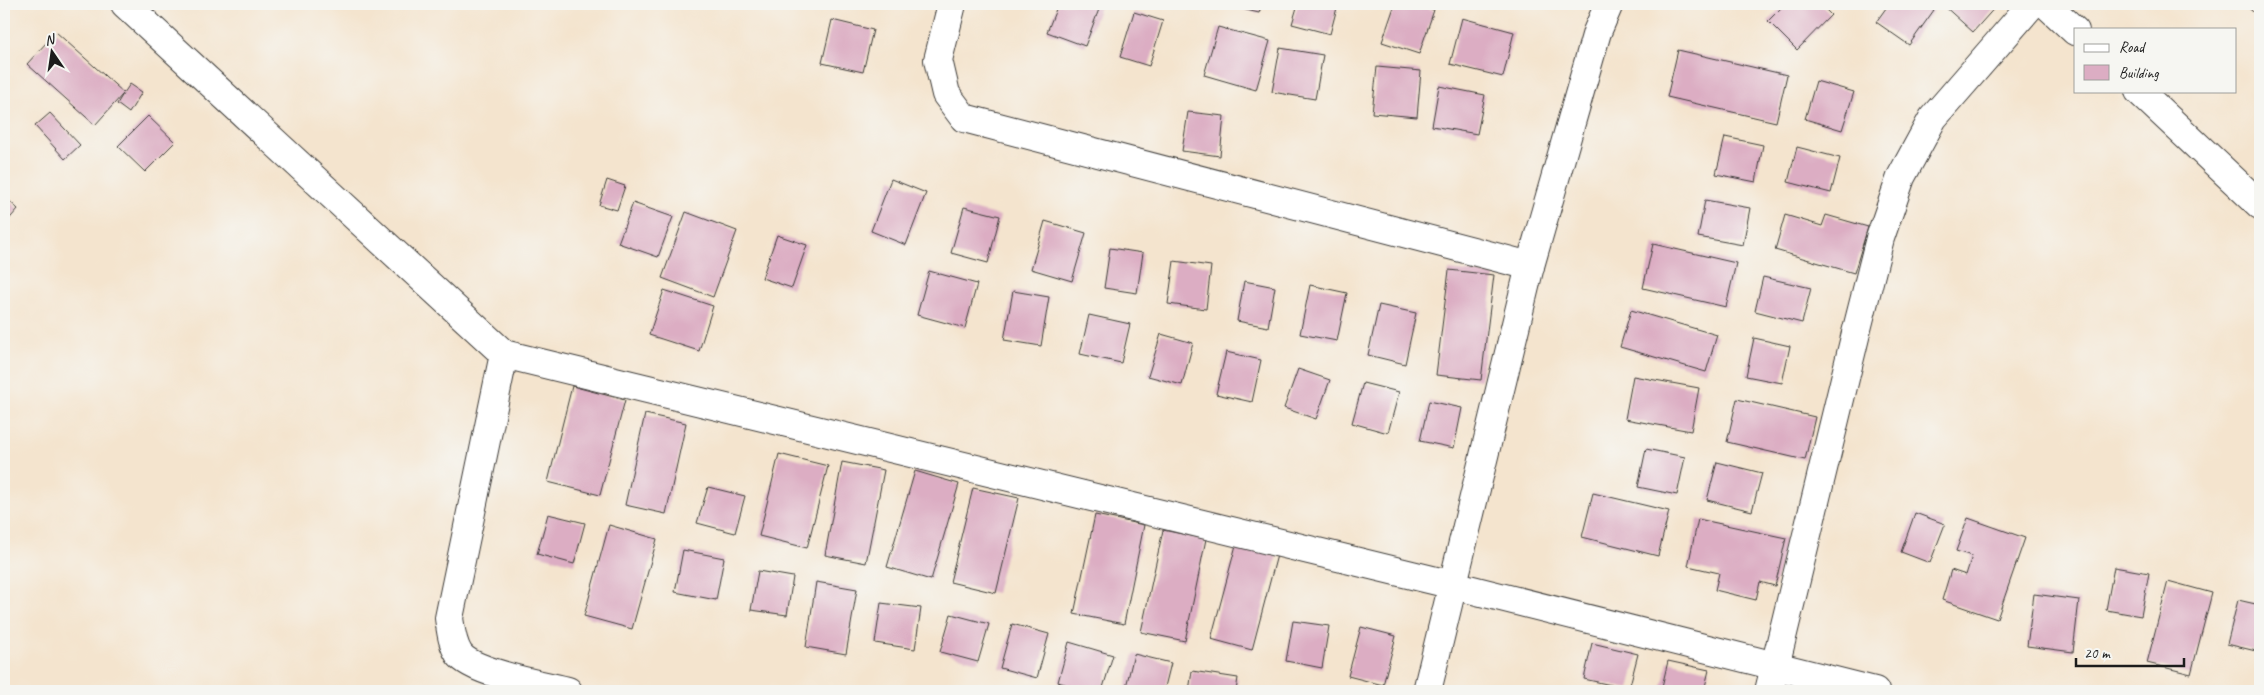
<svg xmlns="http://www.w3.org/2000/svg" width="2264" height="695" font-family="Caveat,sans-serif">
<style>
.building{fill:#dcadc3}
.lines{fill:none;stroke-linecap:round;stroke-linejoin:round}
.street-casing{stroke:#3c3a37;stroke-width:30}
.street{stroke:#fff;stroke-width:28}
</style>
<rect width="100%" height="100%" fill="#f6f6f2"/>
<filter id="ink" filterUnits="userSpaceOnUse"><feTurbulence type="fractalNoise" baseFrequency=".02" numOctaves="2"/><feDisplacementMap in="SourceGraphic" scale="10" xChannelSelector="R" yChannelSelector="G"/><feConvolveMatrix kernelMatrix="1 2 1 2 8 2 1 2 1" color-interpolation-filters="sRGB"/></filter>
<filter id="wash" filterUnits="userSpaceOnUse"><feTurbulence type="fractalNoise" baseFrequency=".0096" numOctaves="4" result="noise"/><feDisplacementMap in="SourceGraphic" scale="20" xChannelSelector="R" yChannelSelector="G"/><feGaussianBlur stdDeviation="1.12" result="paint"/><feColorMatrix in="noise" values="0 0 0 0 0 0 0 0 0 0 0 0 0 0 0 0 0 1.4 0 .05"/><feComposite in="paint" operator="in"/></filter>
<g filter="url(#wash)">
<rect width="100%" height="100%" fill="#f4e4ce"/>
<g id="blocks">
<g class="building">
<path d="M1058,4H1101L1085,46L1047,32Z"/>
<path d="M1226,4H1262L1259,13L1225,5Z"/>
<path d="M1298,4H1338L1330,34L1292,24Z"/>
<path d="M1395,4H1417L1434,10L1419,54L1382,42Z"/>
<path d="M1785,4H1820L1831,15L1797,50L1768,21Z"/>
<path d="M1889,4H1925L1934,10L1909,45L1876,22Z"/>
<path d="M1942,4H1998L1973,32Z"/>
<path d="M2244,4H2260V18Z"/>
<path d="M1134,12L1163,21L1149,66L1120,57Z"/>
<path d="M1462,18L1514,32L1503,77L1450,64Z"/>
<path d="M832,20L873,30L863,72L822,63Z"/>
<path d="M1218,27L1270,41L1256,90L1204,75Z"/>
<path d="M56,32L124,93L130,84L142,92L129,113L117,104L123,94L95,125L27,64Z"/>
<path d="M1280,48L1323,55L1315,99L1272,92Z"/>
<path d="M1678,50L1787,75L1776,122L1667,97Z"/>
<path d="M1377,67L1421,71L1417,117L1372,113Z"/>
<path d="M1816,81L1854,92L1842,130L1805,119Z"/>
<path d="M1439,86L1485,95L1477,134L1432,126Z"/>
<path d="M1188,112L1224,116L1220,156L1182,151Z"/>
<path d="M50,113L80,145L65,159L35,126Z"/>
<path d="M148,116L175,142L145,172L118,146Z"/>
<path d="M1725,137L1763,145L1756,182L1716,174Z"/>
<path d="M1797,147L1840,158L1831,193L1788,182Z"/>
<path d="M891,179L926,193L906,245L871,231Z"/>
<path d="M607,180L625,186L617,210L599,205Z"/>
<path d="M4,196L18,209L4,225Z"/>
<path d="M1705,200L1750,208L1743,245L1698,237Z"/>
<path d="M633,203L673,217L658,257L618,243Z"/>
<path d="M964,207L1000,216L988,263L951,253Z"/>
<path d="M686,212L737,231L713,297L662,278Z"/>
<path d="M1785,215L1822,226L1826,215L1868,227L1854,273L1775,250Z"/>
<path d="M1045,221L1086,233L1072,281L1031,269Z"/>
<path d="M777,235L807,245L792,288L762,278Z"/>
<path d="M1653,244L1736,263L1726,307L1643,288Z"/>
<path d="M1110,248L1143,253L1137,293L1104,288Z"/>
<path d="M1174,261L1211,266L1206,309L1168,304Z"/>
<path d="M1449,270L1494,275L1481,380L1436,375Z"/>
<path d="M929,271L977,284L965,328L917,315Z"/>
<path d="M1763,277L1811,288L1802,323L1755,311Z"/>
<path d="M1244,281L1275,287L1268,327L1237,321Z"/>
<path d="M1310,285L1347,293L1337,341L1300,334Z"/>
<path d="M664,290L713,306L699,351L649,335Z"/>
<path d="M1013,291L1049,297L1041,346L1004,340Z"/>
<path d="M1379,305L1416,313L1405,364L1368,355Z"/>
<path d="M1631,310L1717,335L1706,372L1620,347Z"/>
<path d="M1089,315L1130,324L1121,363L1080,354Z"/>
<path d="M1161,334L1193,343L1182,385L1148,376Z"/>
<path d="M1754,338L1790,346L1782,383L1746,376Z"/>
<path d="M1226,352L1261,360L1252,402L1216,394Z"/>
<path d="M1298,369L1330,380L1316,419L1284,408Z"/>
<path d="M1633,376L1699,388L1691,431L1625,419Z"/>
<path d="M1363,383L1399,392L1388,433L1352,423Z"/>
<path d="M572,386L625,400L600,495L548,482Z"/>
<path d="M1737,399L1815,417L1805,460L1727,442Z"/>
<path d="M1429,401L1462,408L1454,448L1420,441Z"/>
<path d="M645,414L686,423L666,514L625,505Z"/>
<path d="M1646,449L1685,457L1677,495L1638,487Z"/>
<path d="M779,454L828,466L807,548L759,536Z"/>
<path d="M842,462L884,470L866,563L825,555Z"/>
<path d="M1717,462L1762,473L1752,511L1707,500Z"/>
<path d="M915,471L959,484L931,580L887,567Z"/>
<path d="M708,487L745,496L735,533L697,523Z"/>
<path d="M973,488L1019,498L996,593L950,582Z"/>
<path d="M1593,493L1669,511L1658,556L1582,537Z"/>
<path d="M1915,513L1945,524L1930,563L1901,552Z"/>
<path d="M548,514L585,523L574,564L537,554Z"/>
<path d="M1095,515L1144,525L1124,624L1074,614Z"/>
<path d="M1968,518L2025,538L1997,619L1942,600L1951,570L1966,575L1972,556L1956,551Z"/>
<path d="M1698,519L1786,538L1775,586L1760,582L1756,600L1715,590L1719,573L1688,566Z"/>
<path d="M609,525L657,539L632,629L584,616Z"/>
<path d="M1163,530L1206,539L1185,641L1141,632Z"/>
<path d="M1236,545L1277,555L1252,650L1211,639Z"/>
<path d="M683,550L724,558L716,600L675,592Z"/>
<path d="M2114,567L2149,573L2141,616L2106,610Z"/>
<path d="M758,571L793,577L787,615L751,610Z"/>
<path d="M2168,581L2212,593L2191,674L2147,663Z"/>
<path d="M816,582L857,589L846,654L806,647Z"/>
<path d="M2034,594L2079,600L2073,652L2027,646Z"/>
<path d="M2238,600L2260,605V652L2227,644Z"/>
<path d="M881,603L921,608L915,649L875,643Z"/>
<path d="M951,614L989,624L978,662L940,652Z"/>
<path d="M1293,621L1329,626L1322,668L1286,661Z"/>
<path d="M1012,624L1049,634L1037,678L1000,668Z"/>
<path d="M1361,627L1396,636L1383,685L1348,676Z"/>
<path d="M1069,642L1113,655L1102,691H1088L1058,682Z"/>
<path d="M1592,643L1638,654L1629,689L1584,679Z"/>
<path d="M1134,654L1171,663L1164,691H1125Z"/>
<path d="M1668,661L1709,670L1704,691H1661Z"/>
<path d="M1192,671L1238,678L1236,691H1189Z"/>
</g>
</g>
</g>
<g filter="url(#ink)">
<use href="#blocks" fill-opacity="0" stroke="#3c3a37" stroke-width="1"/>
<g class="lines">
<defs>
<g id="street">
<path d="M125,4L504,354L1453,585L1875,691"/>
<path d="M952,4L938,60L946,94L964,118L1530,266"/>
<path d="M2046,4L2075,31"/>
<path d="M2139,91L2260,205"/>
<path d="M504,354L449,618C451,631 452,643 459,654C473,673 544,685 568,691"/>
<path d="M1427,691L1530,266L1597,32L1609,4"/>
<path d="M1769,691L1856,333L1880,238L1901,177L1933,118L2032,4"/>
</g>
</defs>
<use href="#street" class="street-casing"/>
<use href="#street" class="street"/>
</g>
</g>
<rect width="2264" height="695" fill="none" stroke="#f6f6f2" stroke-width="20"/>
<rect x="2074" y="28" width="162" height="65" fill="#f6f6f2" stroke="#9f9f9c"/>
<rect x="2084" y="44" width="25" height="8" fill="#ffffff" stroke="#9f9f9c"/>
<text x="2119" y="52" font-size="15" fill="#1c1c1c">Road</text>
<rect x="2084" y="65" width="25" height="15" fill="#dcadc3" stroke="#9f9f9c"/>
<text x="2119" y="78" font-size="15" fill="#1c1c1c">Building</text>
<g transform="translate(52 52) rotate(347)" stroke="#f6f6f2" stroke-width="4" paint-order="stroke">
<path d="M0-4L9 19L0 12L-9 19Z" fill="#1c1c1c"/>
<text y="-8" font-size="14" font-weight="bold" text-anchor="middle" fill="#1c1c1c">N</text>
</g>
<path d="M2076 658v8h108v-8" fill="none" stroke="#1c1c1c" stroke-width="2.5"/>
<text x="2084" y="658" font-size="15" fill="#1c1c1c" stroke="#f6f6f2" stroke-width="4" paint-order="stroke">20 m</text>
</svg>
